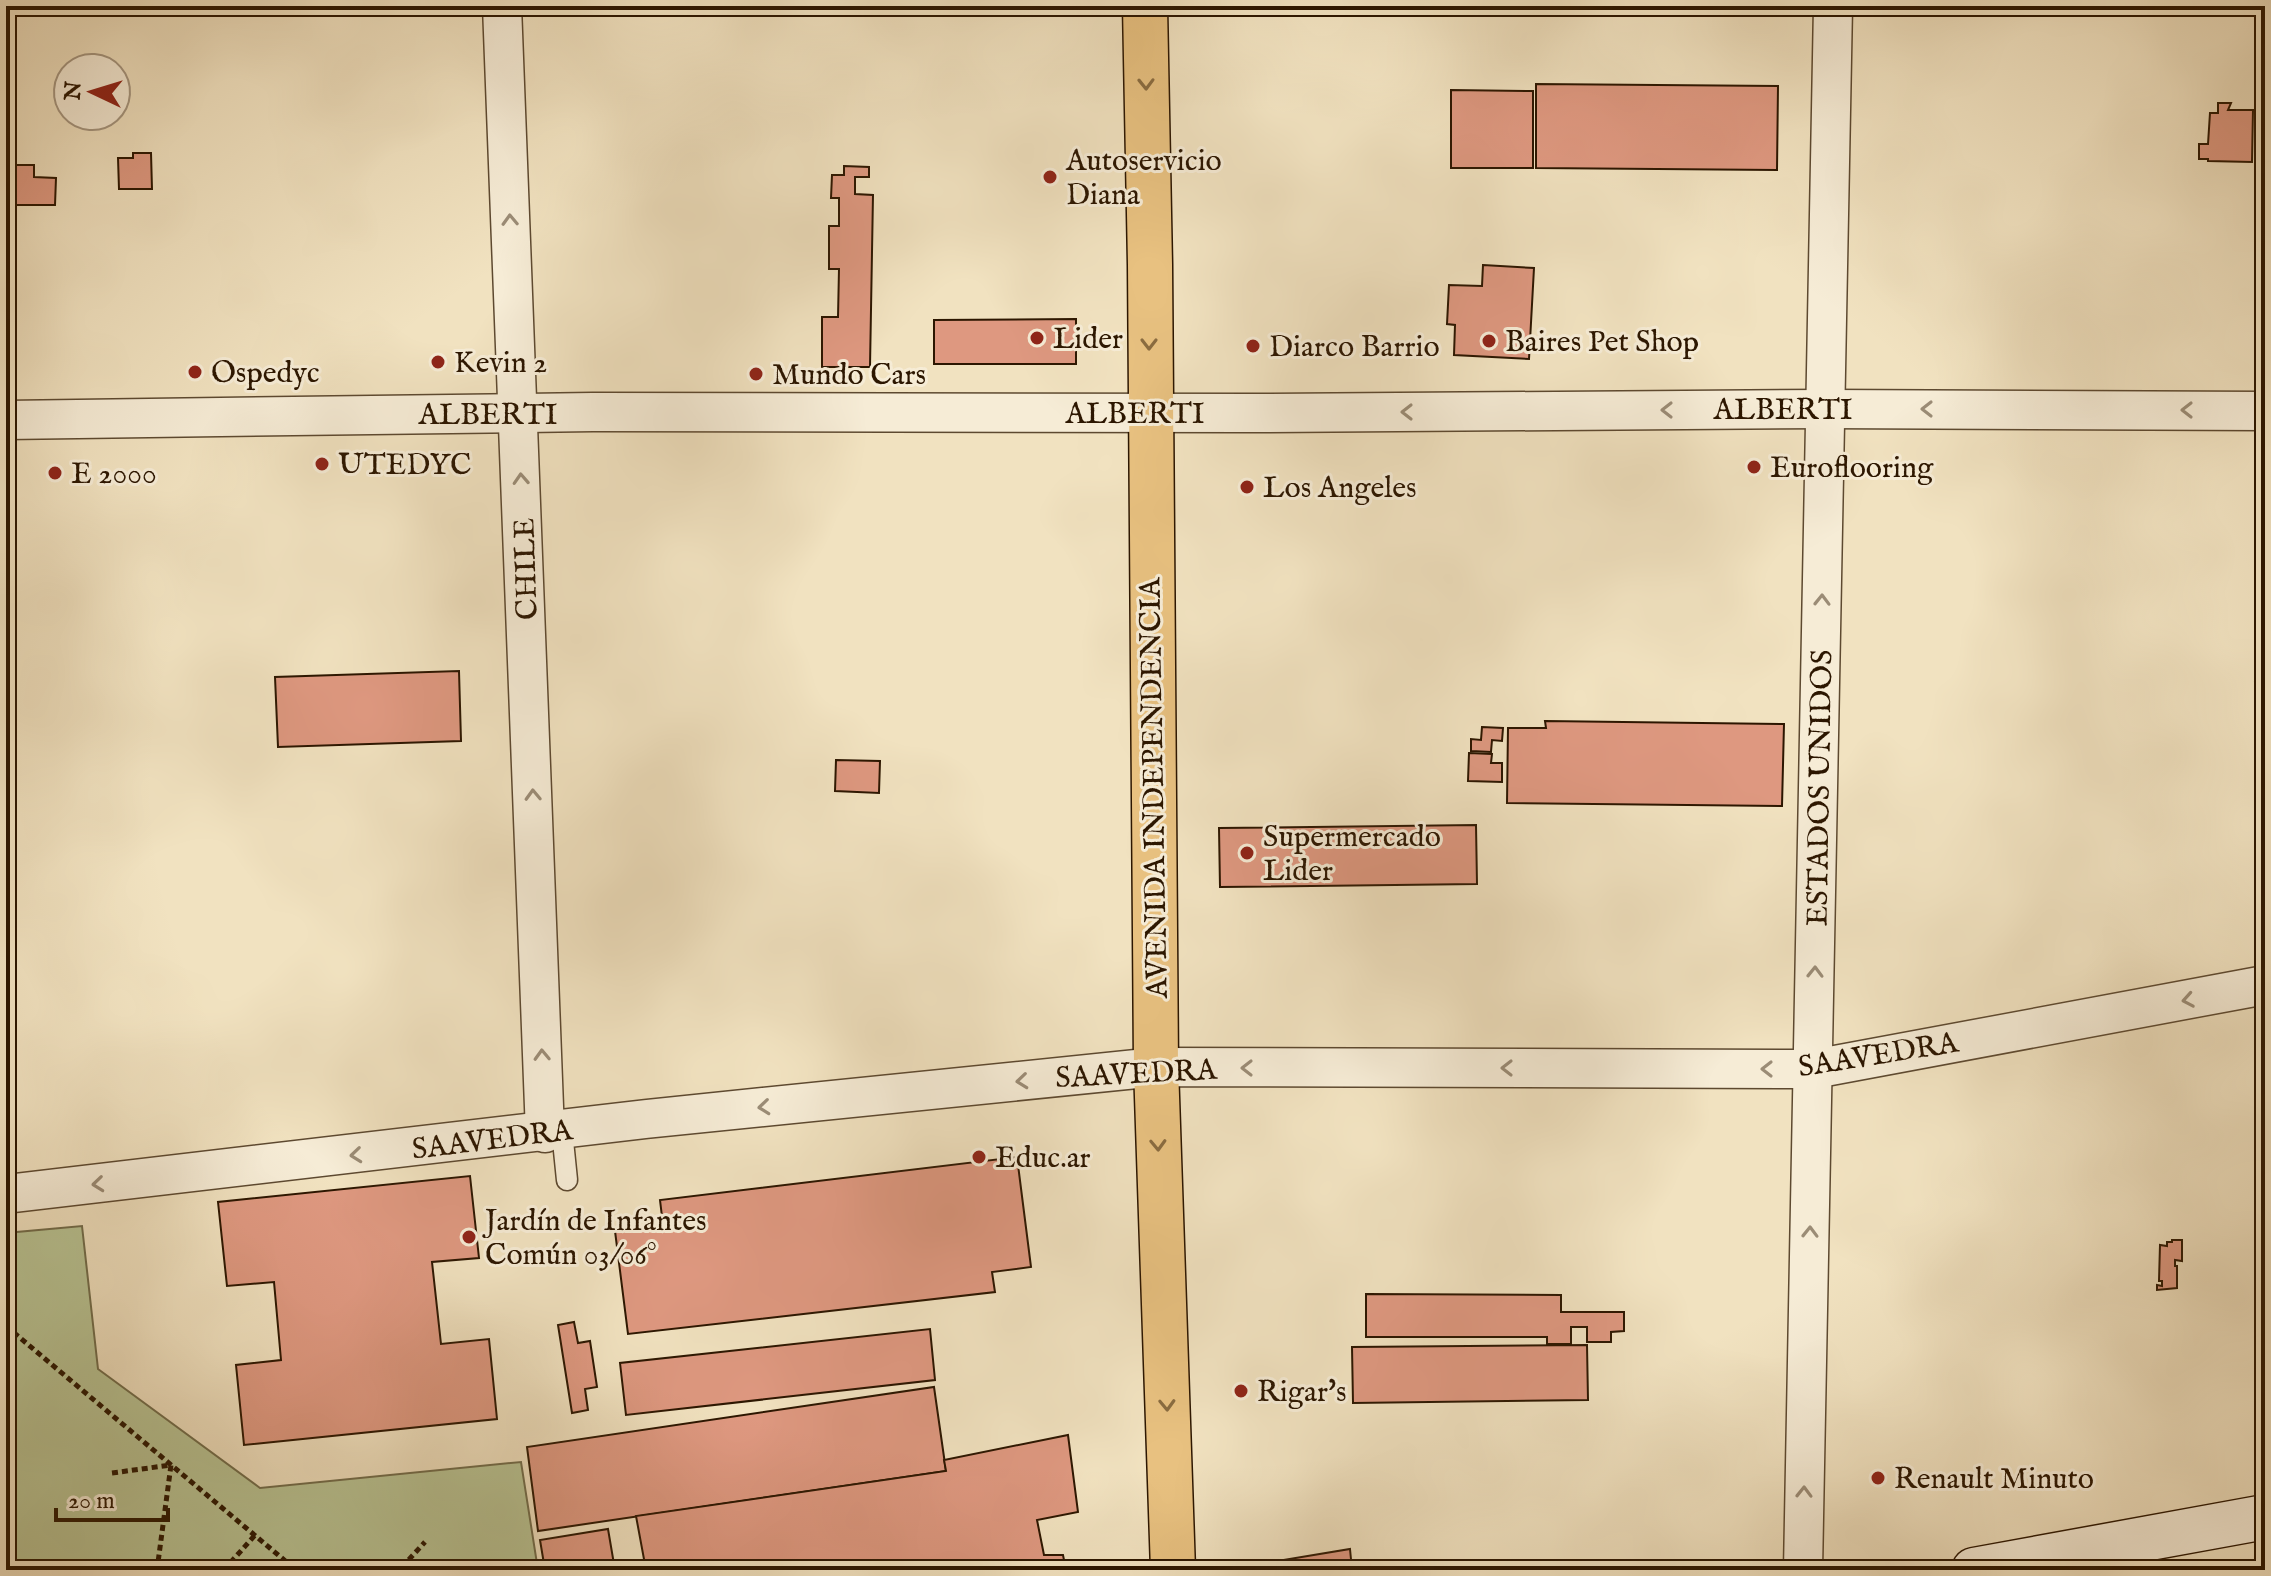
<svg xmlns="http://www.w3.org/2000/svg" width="2271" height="1576" font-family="'IM FELL English',serif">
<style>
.green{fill:#b8c393;stroke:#726c4a;stroke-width:2}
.building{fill:#de9880;stroke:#2c1600;stroke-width:2}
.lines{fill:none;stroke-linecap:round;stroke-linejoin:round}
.service-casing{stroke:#5d4930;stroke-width:23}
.minor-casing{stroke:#5d4930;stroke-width:41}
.secondary-casing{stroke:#2c1600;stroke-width:47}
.primary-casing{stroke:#2c1600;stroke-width:47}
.path{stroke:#2c1600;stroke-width:5;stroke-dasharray:6 4;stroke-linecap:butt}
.service{stroke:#f6ecd6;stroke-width:20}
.minor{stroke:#f6ecd6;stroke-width:38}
.secondary{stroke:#f6ecd6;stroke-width:44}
.primary{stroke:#e8c180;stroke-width:44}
.oneway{stroke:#8a6c40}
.oneway2{stroke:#9b8c76}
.poi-dot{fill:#8f2418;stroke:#f6ecd6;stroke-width:3}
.labels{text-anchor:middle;stroke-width:6;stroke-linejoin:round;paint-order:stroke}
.poi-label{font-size:30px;fill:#2c1600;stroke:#f6ecd6;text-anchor:start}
.street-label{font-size:30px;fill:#2c1600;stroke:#f6ecd6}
</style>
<rect width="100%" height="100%" fill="#f1e2c0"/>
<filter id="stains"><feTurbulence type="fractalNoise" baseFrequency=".0025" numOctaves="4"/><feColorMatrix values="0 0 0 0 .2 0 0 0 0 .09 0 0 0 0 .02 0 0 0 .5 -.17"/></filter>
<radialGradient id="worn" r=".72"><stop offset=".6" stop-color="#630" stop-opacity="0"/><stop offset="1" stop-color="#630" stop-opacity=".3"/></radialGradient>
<path class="green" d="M82,1226L98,1369L260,1488L521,1462L538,1570H6V1233Z"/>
<g class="building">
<path d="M1536,84L1778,86L1777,170L1536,168Z"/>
<path d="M1451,90L1533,91V168H1451Z"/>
<path d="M2218,103H2231L2228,110H2253L2252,162L2208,161V159H2199V144H2208L2210,113H2218Z"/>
<path d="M133,153H151L152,189H119L118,158H133Z"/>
<path d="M9,165H34V177L56,178L55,205H9Z"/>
<path d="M844,166L869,167V177H855V194L873,195L870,367H822V317H838L839,269H829V226H839V198H831L832,175H844Z"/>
<path d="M1483,265L1534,268L1529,359L1454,355L1455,325L1447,324L1449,285L1482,286Z"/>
<path d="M1076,319V364H934V320Z"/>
<path d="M2256,632H2265V681H2255Z"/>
<path d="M459,671L461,741L278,747L275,677Z"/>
<path d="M1545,721L1784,724L1782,806L1507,803L1508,728H1546Z"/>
<path d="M1482,727L1503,728L1502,741L1492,740L1491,752L1471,751V739L1481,740Z"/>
<path d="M1469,753L1492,754L1491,763H1502V782L1468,781Z"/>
<path d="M836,760L880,761L879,793L835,791Z"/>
<path d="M1476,825L1477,884L1220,887L1219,828Z"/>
<path d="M1017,1157L1031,1267L992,1272L995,1292L628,1334L615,1231L663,1225L660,1200Z"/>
<path d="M470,1176L479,1258L432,1262L441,1344L489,1339L497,1419L244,1445L236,1365L281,1360L274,1282L227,1286L218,1202Z"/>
<path d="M2172,1240H2182V1261L2175,1260V1266H2177V1288L2157,1290V1285L2162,1286V1281H2159L2160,1245L2167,1246V1242H2172Z"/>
<path d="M1366,1294L1561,1295V1312H1624V1331L1611,1332V1342H1587V1327H1571V1344H1547V1337H1366Z"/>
<path d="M574,1322L578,1343L590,1341L597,1387L585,1389L588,1410L572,1413L558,1325Z"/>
<path d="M930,1329L935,1380L626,1415L620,1363Z"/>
<path d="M1587,1345L1588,1400L1353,1403L1352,1347Z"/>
<path d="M934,1387L946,1471L538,1531L527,1447Z"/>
<path d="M1068,1435L1078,1512L1037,1520L1044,1555H1063L1066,1570H646L636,1516L946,1471L944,1460Z"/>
<path d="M608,1529L615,1570H545L540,1540Z"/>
<path d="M1350,1549L1352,1570H1248L1247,1566Z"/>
</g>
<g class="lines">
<defs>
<path id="service" d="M562,1131L567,1180"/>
<g id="minor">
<path d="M502,6L545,1133"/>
<path d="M6,420L593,412L1258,413L1826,409L2265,411"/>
<path d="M6,1194L646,1119L1156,1067L1814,1069L2265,985"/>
<path d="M1803,1570L1833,6"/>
</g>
<path id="secondary" d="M1974,1570L2265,1517"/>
<path id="primary" d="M1145,6L1150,265L1156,1067L1173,1570"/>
</defs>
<use href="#service" class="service-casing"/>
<use href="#minor" class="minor-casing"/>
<use href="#secondary" class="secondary-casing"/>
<use href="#primary" class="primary-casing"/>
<g class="path">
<path d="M6,1326L296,1570"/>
<path d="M112,1473L171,1465L157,1570"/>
<path d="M402,1567L425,1542"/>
<path d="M224,1570L255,1535"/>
</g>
<use href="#service" class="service"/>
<use href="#minor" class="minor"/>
<use href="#secondary" class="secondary"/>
<use href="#primary" class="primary"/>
</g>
<defs><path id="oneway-chevron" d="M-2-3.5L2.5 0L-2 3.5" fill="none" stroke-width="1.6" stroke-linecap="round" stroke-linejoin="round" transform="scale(2)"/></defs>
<g class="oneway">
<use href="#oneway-chevron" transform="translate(1146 84) rotate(89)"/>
<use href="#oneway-chevron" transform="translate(1149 344) rotate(90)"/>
<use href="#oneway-chevron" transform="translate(1158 1145) rotate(88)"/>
<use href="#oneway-chevron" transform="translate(1167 1405) rotate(88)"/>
</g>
<g class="oneway2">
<use href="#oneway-chevron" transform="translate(510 220) rotate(-92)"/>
<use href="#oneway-chevron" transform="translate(1927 409) rotate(-180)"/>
<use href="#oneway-chevron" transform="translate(1667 410) rotate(180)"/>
<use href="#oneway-chevron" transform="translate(2187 410) rotate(-180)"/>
<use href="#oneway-chevron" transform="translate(1407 412) rotate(180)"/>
<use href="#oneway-chevron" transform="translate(521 479) rotate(-93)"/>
<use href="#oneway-chevron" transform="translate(1822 600) rotate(-89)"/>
<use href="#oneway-chevron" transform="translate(533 795) rotate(-92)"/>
<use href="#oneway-chevron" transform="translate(1815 972) rotate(-89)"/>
<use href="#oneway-chevron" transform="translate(2188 1000) rotate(170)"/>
<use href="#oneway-chevron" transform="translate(542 1055) rotate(-92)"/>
<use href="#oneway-chevron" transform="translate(1247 1068) rotate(-180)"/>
<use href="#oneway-chevron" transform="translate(1507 1068) rotate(-180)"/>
<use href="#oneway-chevron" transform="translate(1767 1069) rotate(-180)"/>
<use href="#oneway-chevron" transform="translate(1022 1081) rotate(174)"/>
<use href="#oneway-chevron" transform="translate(764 1107) rotate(174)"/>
<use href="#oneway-chevron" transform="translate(356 1155) rotate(174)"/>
<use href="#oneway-chevron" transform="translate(98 1184) rotate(174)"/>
<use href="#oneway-chevron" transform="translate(1810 1232) rotate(-89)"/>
<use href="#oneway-chevron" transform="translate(1804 1492) rotate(-89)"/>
</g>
<g class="poi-dot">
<circle cx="1050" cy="177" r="8"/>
<circle cx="1037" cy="338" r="8"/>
<circle cx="1489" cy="341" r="8"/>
<circle cx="1253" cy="346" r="8"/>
<circle cx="438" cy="362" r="8"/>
<circle cx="195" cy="372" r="8"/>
<circle cx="756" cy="374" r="8"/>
<circle cx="322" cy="464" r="8"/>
<circle cx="1754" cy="467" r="8"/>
<circle cx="55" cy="473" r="8"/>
<circle cx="1247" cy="487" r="8"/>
<circle cx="1247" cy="853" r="8"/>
<circle cx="979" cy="1157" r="8"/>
<circle cx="469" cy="1237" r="8"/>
<circle cx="1241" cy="1391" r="8"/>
<circle cx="1878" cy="1478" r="8"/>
</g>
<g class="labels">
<g class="poi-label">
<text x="1066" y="170">Autoservicio<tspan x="1066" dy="34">Diana</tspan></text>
<text x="1053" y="348">Lider</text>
<text x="1505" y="351">Baires Pet Shop</text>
<text x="1269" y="356">Diarco Barrio</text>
<text x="454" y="372">Kevin 2</text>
<text x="211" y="382">Ospedyc</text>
<text x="772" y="384">Mundo Cars</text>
<text x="338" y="474">UTEDYC</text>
<text x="1770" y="477">Euroflooring</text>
<text x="71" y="483">E 2000</text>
<text x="1263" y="497">Los Angeles</text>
<text x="1263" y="846">Supermercado<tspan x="1263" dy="34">Lider</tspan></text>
<text x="995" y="1167">Educ.ar</text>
<text x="485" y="1230">Jardín de Infantes<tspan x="485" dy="34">Común 03/06°</tspan></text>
<text x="1257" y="1401">Rigar's</text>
<text x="1894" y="1488">Renault Minuto</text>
</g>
<g class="street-label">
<text x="1783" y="419">ALBERTI</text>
<text x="1135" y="423">ALBERTI</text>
<text x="488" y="424">ALBERTI</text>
<text transform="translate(525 569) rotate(-92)" y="10">CHILE</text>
<text transform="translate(1153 788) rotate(-91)" y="10">AVENIDA INDEPENDENCIA</text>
<text transform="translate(1819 788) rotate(-89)" y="10">ESTADOS UNIDOS</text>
<text transform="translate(1878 1054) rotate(-9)" y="10">SAAVEDRA</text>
<text transform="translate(1136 1073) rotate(-3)" y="10">SAAVEDRA</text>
<text transform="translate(492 1139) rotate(-7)" y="10">SAAVEDRA</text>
</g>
</g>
<rect width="2271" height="1576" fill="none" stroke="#f1e2c0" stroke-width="32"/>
<rect x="8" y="8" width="2255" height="1560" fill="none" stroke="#2c1600" stroke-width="4"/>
<rect x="16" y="16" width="2239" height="1544" fill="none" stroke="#2c1600" stroke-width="2"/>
<g transform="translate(92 92) rotate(274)"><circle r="38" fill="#f6ecd6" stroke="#a59680" stroke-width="2"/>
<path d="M0-6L14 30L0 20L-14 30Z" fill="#8f2418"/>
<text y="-12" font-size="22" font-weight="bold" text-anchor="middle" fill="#2c1600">N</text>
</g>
<path d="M56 1508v12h112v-12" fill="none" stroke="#2c1600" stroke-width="4"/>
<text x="68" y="1508" font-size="24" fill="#2c1600" stroke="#f6ecd6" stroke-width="6" paint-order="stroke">20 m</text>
<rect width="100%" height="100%" filter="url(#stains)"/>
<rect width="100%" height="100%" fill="url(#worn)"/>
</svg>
